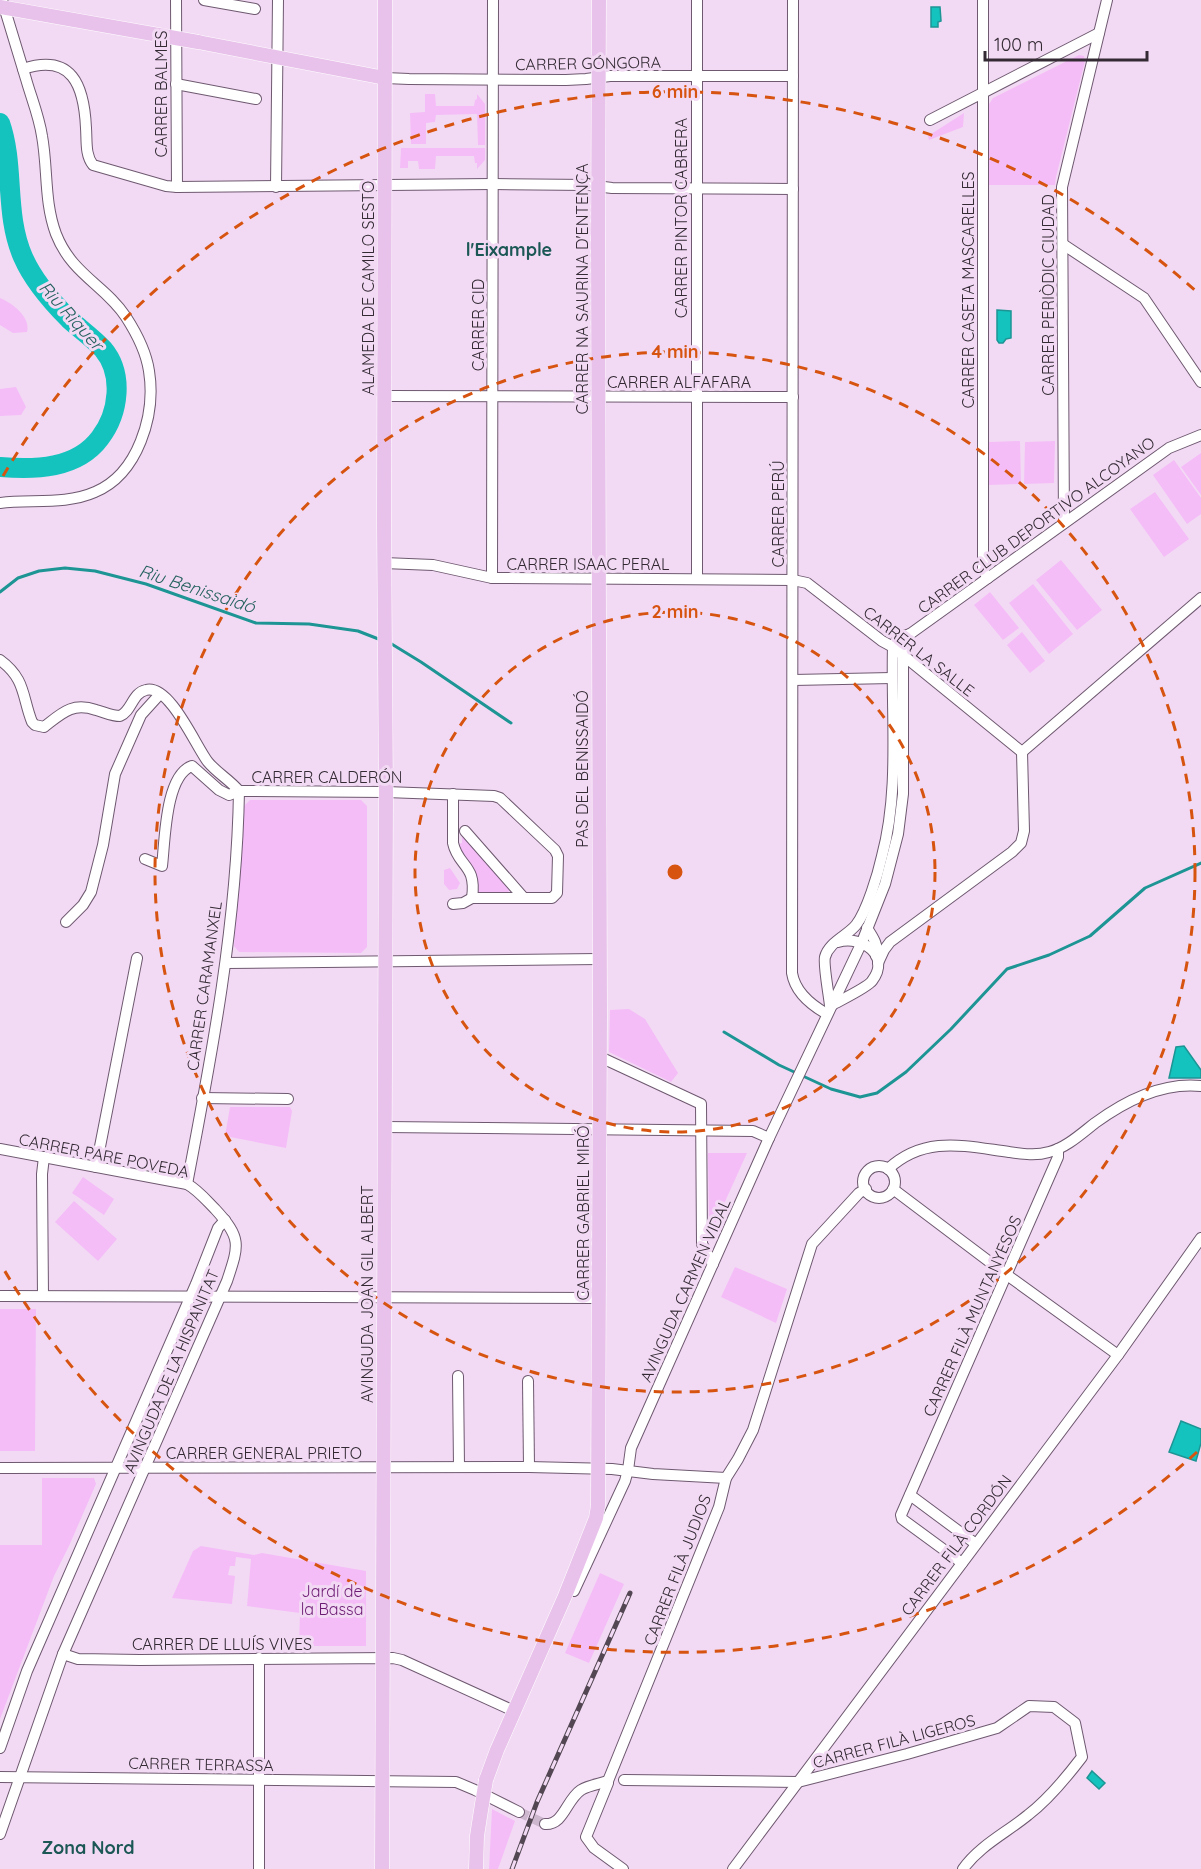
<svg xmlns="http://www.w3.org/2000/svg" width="1201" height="1869" font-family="Quicksand,sans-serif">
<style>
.green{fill:#f4bdf8}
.water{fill:#14c3be;stroke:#1d9595;stroke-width:1.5}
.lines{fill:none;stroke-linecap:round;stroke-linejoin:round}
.stream{stroke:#1d9595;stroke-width:3}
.river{stroke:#14c3be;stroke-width:20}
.minor-tunnel{stroke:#cdb7ce;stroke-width:10;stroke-dasharray:10 5;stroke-linecap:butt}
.minor-casing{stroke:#6e5970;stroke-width:12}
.major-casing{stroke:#fff;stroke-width:15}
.minor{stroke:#fff;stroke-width:10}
.major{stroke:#e8c2eb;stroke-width:14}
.rail-casing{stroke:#524753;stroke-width:5}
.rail{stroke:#f3daf4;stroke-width:3;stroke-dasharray:9;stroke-linecap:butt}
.major-bridge-casing{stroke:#fff;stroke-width:15;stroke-linecap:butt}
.major-bridge{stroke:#e8c2eb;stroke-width:14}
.ring{fill:none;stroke:#d65410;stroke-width:3;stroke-dasharray:10 8}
.labels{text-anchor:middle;stroke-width:6;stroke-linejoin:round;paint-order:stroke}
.street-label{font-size:16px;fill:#332a34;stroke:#f3daf4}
.park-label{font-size:16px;fill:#6d1c74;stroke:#f3daf4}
.neighbourhood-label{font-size:18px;font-weight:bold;fill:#1b5754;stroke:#f3daf4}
.water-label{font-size:18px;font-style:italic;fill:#25625f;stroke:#f3daf4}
.centre{fill:#d65410;stroke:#f3daf4;stroke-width:3}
.ring-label{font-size:18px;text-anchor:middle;font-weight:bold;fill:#d65410;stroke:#f3daf4;stroke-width:6;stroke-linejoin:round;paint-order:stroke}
</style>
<rect width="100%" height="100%" fill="#f3daf4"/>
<g class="green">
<path d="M1079,55L1084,56L1085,61L1056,177L1055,185H989V104L993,98Z"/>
<path d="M425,94H435L436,106H474L475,100L477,99V94L485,104V145H478L477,114L436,115L435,122L426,123V144H411L410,113L425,112Z"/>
<path d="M964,113L963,127L929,140L928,136Z"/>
<path d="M401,148H485V160L477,169V163H475L474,156H436L435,169H419L418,161H408V168H400Z"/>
<path d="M0,298C12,303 31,317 27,332L13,333L0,325Z"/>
<path d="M16,387L26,407L21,415L0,416V389Z"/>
<path d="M1020,441L1021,484L989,485V442Z"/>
<path d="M1055,441L1054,483L1024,484L1025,442Z"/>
<path d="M1201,453V495L1181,467Z"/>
<path d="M1174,460L1201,498V514L1187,524L1153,475Z"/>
<path d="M1155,492L1189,539L1164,557L1130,509Z"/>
<path d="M1061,560L1102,610L1077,630L1036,580Z"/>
<path d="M1033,584L1073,634L1049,654L1009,603Z"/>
<path d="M990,592L1019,628L1003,640L974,605Z"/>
<path d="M1022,632L1045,661L1030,673L1007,645Z"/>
<path d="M250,800H361L367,806V947L361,953L239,952L234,946L244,806Z"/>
<path d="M462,834L511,889L507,893H480L476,890V877L458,844L462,843Z"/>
<path d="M450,868L460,883L457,889L449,890L444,884V870Z"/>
<path d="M629,1009L645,1019L678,1073L671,1082L609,1052L610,1010Z"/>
<path d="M230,1107H290L292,1111L286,1148L225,1136Z"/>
<path d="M708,1153H747L714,1226L709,1223Z"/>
<path d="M83,1177L114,1199L104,1215L72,1193Z"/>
<path d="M74,1201L117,1239L98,1261L55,1222Z"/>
<path d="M735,1267L787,1289L776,1323L721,1297Z"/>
<path d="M0,1309H36L35,1451H0Z"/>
<path d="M42,1478H94L96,1484L69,1546L54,1576L0,1719V1545H42Z"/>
<path d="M201,1546L254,1555L262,1553L366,1571V1646H299L300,1613L247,1606L251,1559L236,1557L235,1566H230L228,1575L235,1576L232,1604L172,1598L193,1551Z"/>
<path d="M600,1573L624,1584L589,1663L565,1653Z"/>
<path d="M492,1809L515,1821L498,1869H489Z"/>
</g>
<g class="water">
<path d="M931,7H940L941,21L938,22V27H931Z"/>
<path d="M997,310L1011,311V338L1006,339L1003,343H999L997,340Z"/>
<path d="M1184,1046L1201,1070V1078H1169L1176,1047Z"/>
<path d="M1181,1421L1201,1429V1443L1196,1461L1169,1452Z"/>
<path d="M1092,1771L1105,1783L1099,1789L1087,1778Z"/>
</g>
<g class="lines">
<g class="stream">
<path d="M0,592L18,578L39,571L65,568L95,571L146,584L256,623L309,624L358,631L381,640"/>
<path d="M390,643L421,662L511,723"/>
<path d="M724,1032L779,1065L831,1089L860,1097L877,1093L906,1072L951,1029L1007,969L1049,955L1090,936L1145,888L1201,863"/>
</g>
<path class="river" d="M0,123C15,166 4,214 23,257C33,280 51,301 69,319C80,329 93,338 103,349C124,374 119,413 100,438C77,469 35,470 0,467"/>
<path class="minor-tunnel" d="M519,1812L545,1824"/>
<defs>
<g id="minor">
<path d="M176,0L177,187"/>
<path d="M204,0L255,9"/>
<path d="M697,0V579"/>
<path d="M793,0L792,973C795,992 811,1005 827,1014"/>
<path d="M983,0V570L988,578"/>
<path d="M23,69C72,53 84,85 86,128C87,141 85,155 93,165L166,186L177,187L493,184L588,185L612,188L793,189"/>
<path d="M385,78L409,79L566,80L586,79L610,76H793"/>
<path d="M176,84L256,99"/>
<path d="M930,120L1099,33"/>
<path d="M276,187L278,0"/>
<path d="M1064,245L1144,298L1201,382"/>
<path d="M384,396L793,397"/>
<path d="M0,503C30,499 66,505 95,492C138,474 156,415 149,371C146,351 137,334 126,317C105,285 72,275 56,234C44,202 48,169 42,136C39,116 31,97 26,79C18,52 10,26 2,0"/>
<path d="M1064,523L1062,187L1107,0"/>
<path d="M384,563L433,565L492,578L793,580L807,583L882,641L893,647L1022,752"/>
<path d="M492,578L493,0"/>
<path d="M0,660C26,679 22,697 32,722L35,725L44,727C62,713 72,702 96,710C104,712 112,716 120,716C132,711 132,693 146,690C170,684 196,747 208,762C217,773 230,780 239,791"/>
<path d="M793,680L892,678"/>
<path d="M1022,752L1201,598"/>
<path d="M453,794V843C458,867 477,864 472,898"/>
<path d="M465,831L523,897"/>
<path d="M145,859L162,866C165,842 165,775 192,766L219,790L229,795L239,791L386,792L494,796L500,798L555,850L558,856L557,893L552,898H472L463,903L453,904"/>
<path d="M66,922L83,905L91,892L103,845L115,774L141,715L160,694"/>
<path d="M867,928C873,937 879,946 876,956"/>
<path d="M226,963L599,959"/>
<path d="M878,963L884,950L890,942L1012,852L1021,843L1024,831L1022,752"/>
<path d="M832,1005C841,1000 868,987 872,981C891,956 863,935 838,942"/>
<path d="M830,1006C829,995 823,964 825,957C829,942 847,936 856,925C867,911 878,874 882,856C900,789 891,716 893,647L898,638L910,634L1169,448L1201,435"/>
<path d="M600,1057L701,1104L702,1244L713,1264"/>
<path d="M202,1098L288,1099"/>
<path d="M385,1127L753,1131L769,1138"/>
<path d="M0,1149L187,1184C198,1190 206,1200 215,1209C242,1238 239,1245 227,1281L63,1654L0,1834"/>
<circle cx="879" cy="1182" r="16"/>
<path d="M96,1167L137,958"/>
<path d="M888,1169C925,1135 964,1146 1009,1152C1023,1154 1036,1156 1049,1152C1066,1148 1082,1133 1095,1123C1125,1101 1163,1082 1201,1086"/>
<path d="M187,1184C212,1054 237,923 239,791"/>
<path d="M893,1189L1007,1275L1118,1355"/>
<path d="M0,1296L598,1298"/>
<path d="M43,1296L42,1174L44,1157"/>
<path d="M458,1376L459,1467"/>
<path d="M528,1381L529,1467"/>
<path d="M0,1468L529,1467L612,1469L653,1474L726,1478"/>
<path d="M910,1495L976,1544"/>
<path d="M962,1563L902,1519L901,1515L1058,1157V1149"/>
<path d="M574,1591L625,1481L628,1470L631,1448L769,1138L862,942L885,884L898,834L903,794V655L904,643L910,634"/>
<path d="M63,1654L78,1659L140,1660L393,1658L402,1660L514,1711"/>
<path d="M259,1658V1869"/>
<path d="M0,1748L27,1671L196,1284L218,1228L225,1220"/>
<path d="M0,1777L456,1782L475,1790L519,1812"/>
<path d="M624,1780L798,1782L907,1754L997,1728L1029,1706L1054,1707L1075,1723L1082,1757C1066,1778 1049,1799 1028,1815C1006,1833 979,1846 963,1869"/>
<path d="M608,1781L719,1507L726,1478L738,1459L753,1430L812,1244L859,1193L866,1189"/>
<path d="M608,1783L586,1837L594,1848L623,1869"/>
<path d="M545,1824C564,1825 566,1800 581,1790C589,1785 599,1784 608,1781"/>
<path d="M733,1869L1118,1355L1201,1238"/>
</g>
<g id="major">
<path d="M198,42L385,78"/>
<path d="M486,1780L497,1750L565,1596L596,1518L598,1506L600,1014L598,240L599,0"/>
<path d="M382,1869L386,792L384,524L385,0"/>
<path d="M476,1869L477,1836L482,1804"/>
</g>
</defs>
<use href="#minor" class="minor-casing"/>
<use href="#major" class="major-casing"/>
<use href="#minor" class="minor"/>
<use href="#major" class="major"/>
<defs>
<path id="rail" d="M512,1869L537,1802L630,1593"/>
</defs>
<use href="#rail" class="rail-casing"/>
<use href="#rail" class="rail"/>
<defs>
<g id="major-bridge">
<path d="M0,7L198,42"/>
<path d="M482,1804L486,1780"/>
</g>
</defs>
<use href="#major-bridge" class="major-bridge-casing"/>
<use href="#major-bridge" class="major-bridge"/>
</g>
<g class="ring">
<circle cx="675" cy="872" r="260"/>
<circle cx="675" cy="872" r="520"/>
<path d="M1197 1452A780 780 0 0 1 3 1268M3 476A780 780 0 0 1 1197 292"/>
</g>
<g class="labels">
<g class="street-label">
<text transform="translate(588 63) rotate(-1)" y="6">CARRER GÓNGORA</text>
<text transform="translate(161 94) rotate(-90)" y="6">CARRER BALMES</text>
<text transform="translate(681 218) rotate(-90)" y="6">CARRER PINTOR CABRERA</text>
<text transform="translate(368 288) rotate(-90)" y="6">ALAMEDA DE CAMILO SESTO</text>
<text transform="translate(582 289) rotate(-90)" y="6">CARRER NA SAURINA D'ENTENÇA</text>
<text transform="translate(968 290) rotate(-90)" y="6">CARRER CASETA MASCARELLES</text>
<text transform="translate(1048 295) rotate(-90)" y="6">CARRER PERIÒDIC CIUDAD</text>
<text transform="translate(478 325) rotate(-90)" y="6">CARRER CID</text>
<text x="679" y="388">CARRER ALFAFARA</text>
<text transform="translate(778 514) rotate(-90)" y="6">CARRER PERÚ</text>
<text transform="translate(1036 525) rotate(-36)" y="6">CARRER CLUB DEPORTIVO ALCOYANO</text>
<text x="588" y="570">CARRER ISAAC PERAL</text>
<text transform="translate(919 651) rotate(38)" y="6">CARRER LA SALLE</text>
<text transform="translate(582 769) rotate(-90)" y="6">PAS DEL BENISSAIDÓ</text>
<text x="327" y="783">CARRER CALDERÓN</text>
<text transform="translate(204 986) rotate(-82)" y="6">CARRER CARAMANXEL</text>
<text transform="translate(104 1155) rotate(11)" y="6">CARRER PARE POVEDA</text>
<text transform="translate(583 1213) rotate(-90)" y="6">CARRER GABRIEL MIRÓ</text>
<text transform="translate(685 1290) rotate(-66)" y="6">AVINGUDA CARMEN VIDAL</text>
<text transform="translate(367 1294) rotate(-90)" y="6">AVINGUDA JOAN GIL ALBERT</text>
<text transform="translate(972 1316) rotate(-66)" y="6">CARRER FILÀ MUNTANYESOS</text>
<text transform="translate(171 1371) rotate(-67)" y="6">AVINGUDA DE LA HISPANITAT</text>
<text x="264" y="1459">CARRER GENERAL PRIETO</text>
<text transform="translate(956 1545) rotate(-53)" y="6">CARRER FILÀ CORDÓN</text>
<text transform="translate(677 1570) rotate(-69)" y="6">CARRER FILÀ JUDIOS</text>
<text x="222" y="1650">CARRER DE LLUÍS VIVES</text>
<text transform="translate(894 1741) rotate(-15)" y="6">CARRER FILÀ LIGEROS</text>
<text transform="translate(201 1764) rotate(1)" y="6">CARRER TERRASSA</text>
</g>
<g class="park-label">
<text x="332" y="1597">Jardí de<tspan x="332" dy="18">la Bassa</tspan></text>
</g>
<g class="neighbourhood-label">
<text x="509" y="256">l'Eixample</text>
<text x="88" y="1854">Zona Nord</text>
</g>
<g class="water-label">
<text transform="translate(71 316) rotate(48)" y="6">Riu Riquer</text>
<text transform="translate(197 589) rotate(18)" y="6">Riu Benissaidó</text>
</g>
</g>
<circle cx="675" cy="872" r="9" class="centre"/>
<g class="ring-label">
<text x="675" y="98">6 min</text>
<text x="675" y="358">4 min</text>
<text x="675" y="618">2 min</text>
</g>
<path d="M985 51v9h162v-9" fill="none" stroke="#332a34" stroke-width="3"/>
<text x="994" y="51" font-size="18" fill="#332a34" stroke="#f3daf4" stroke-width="4.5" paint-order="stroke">100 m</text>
</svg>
